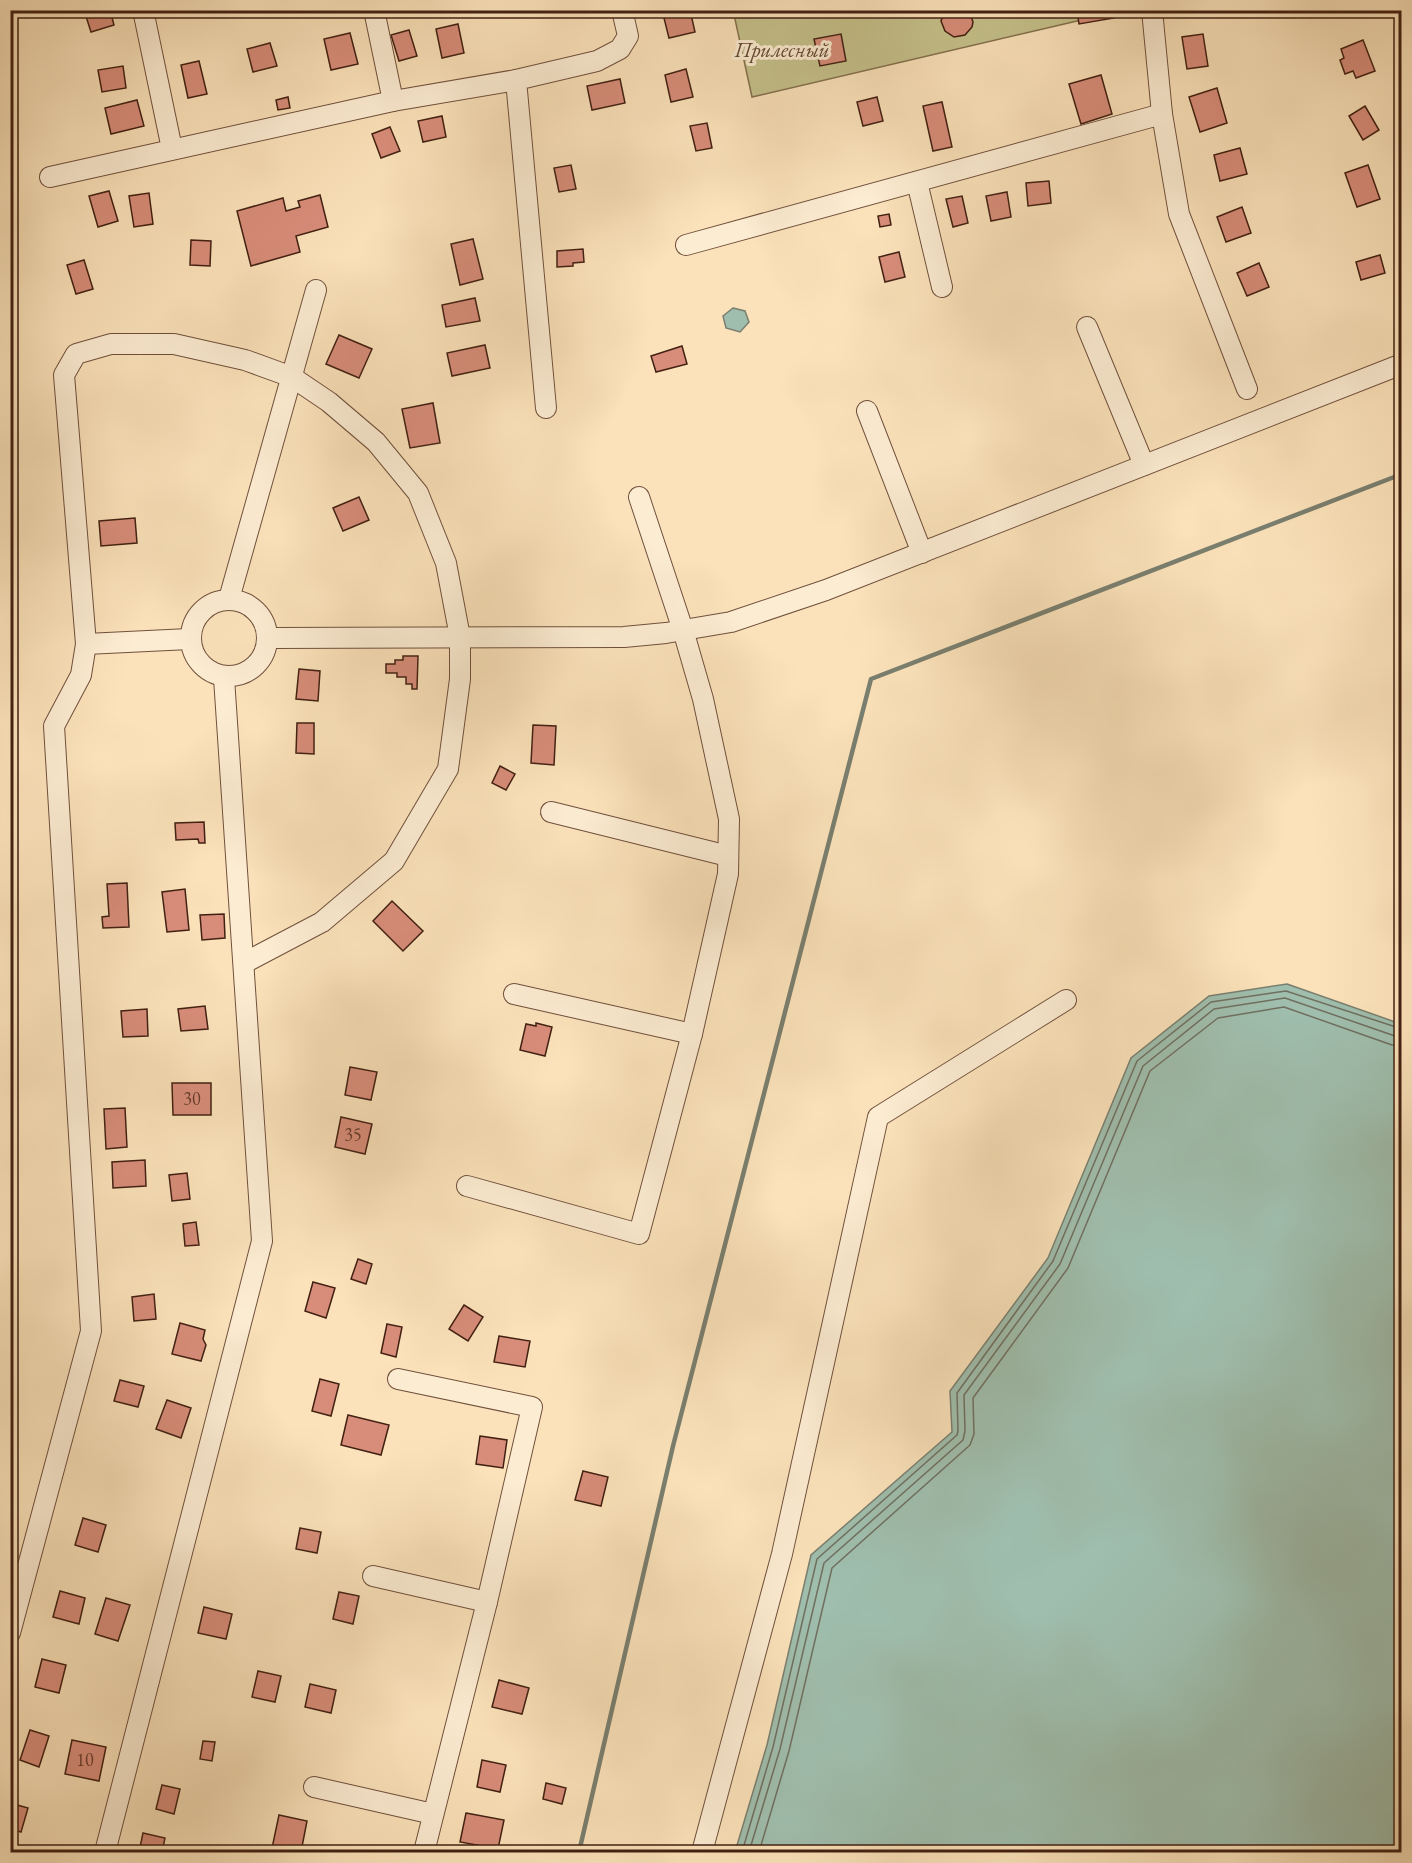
<svg xmlns="http://www.w3.org/2000/svg" width="1412" height="1863" font-family="'EB Garamond',serif">
<style>
.green{fill:#c5c18b;stroke:#84704e;stroke-width:1.5}
.water{fill:#9fbead;stroke:#7a7f6f;stroke-width:1.5}
.lines{fill:none;stroke-linecap:round;stroke-linejoin:round}
.shore{stroke:#706f60;stroke-width:1.5}
.stream{stroke:#7a7f6f;stroke-width:4.5}
.building{fill:#d88d7a;stroke:#422012;stroke-width:1.5}
.minor-casing{stroke:#70503c;stroke-width:22}
.minor{stroke:#fcecd2;stroke-width:20}
.labels{text-anchor:middle;stroke-width:6;stroke-linejoin:round;paint-order:stroke}
.number-label{font-size:18px;fill:#683b2c}
.park-label{font-size:21px;font-style:italic;fill:#634830;stroke:#fcecd2}
</style>
<rect width="100%" height="100%" fill="#fbe2ba"/>
<filter id="stains"><feTurbulence type="fractalNoise" baseFrequency=".00333" numOctaves="4"/><feColorMatrix values="0 0 0 0 .2 0 0 0 0 .09 0 0 0 0 .02 0 0 0 .5 -.17"/></filter>
<radialGradient id="worn" r=".72"><stop offset=".6" stop-color="#630" stop-opacity="0"/><stop offset="1" stop-color="#630" stop-opacity=".3"/></radialGradient>
<path class="green" d="M733,10L1120,11L752,97Z"/>
<g class="water">
<path d="M733,308L745,311L749,322L740,332L726,328L723,316Z"/>
<path d="M1287,984L1401,1024V1852H735L767,1745L811,1555L952,1432L950,1391L1048,1258L1131,1058L1209,996Z"/>
</g>
<g class="lines">
<g class="shore">
<path d="M742,1852L773,1747L817,1559L957,1435L958,1431L957,1393L1053,1261L1137,1061L1211,1002L1286,991L1402,1029"/>
<path d="M749,1852L780,1749L824,1563L963,1440L965,1431L964,1395L1060,1264L1143,1066L1214,1009L1285,998L1395,1036L1402,1037"/>
<path d="M759,1852L789,1751L832,1568L970,1445L974,1434L973,1398L1068,1268L1150,1071L1218,1018L1284,1007L1392,1045L1402,1046"/>
</g>
<path class="stream" d="M579,1852L673,1446L871,679L1402,474"/>
</g>
<g class="building">
<path d="M84,10H110L114,25L91,32Z"/>
<path d="M579,10H598L581,16Z"/>
<path d="M662,10H690L695,32L669,38Z"/>
<path d="M969,10L973,22L972,27L965,35L954,37L945,31L941,21L945,10Z"/>
<path d="M1077,10H1112L1114,18L1079,24Z"/>
<path d="M458,24L464,53L442,58L436,29Z"/>
<path d="M409,30L417,56L399,61L391,35Z"/>
<path d="M350,33L358,64L331,70L324,39Z"/>
<path d="M841,34L846,61L820,66L814,39Z"/>
<path d="M1203,34L1208,66L1187,69L1182,37Z"/>
<path d="M1363,40L1375,71L1356,78L1353,71L1345,74L1340,60L1344,58L1341,49Z"/>
<path d="M270,43L277,66L253,72L247,49Z"/>
<path d="M199,61L207,94L188,98L181,65Z"/>
<path d="M123,66L126,88L102,92L98,70Z"/>
<path d="M686,69L693,97L671,102L665,75Z"/>
<path d="M1101,75L1112,114L1081,124L1069,84Z"/>
<path d="M620,79L625,103L592,110L587,86Z"/>
<path d="M1217,88L1227,123L1200,132L1189,97Z"/>
<path d="M288,97L290,108L278,110L276,100Z"/>
<path d="M877,97L883,121L863,126L857,102Z"/>
<path d="M137,100L144,126L111,134L105,108Z"/>
<path d="M942,102L952,147L933,151L923,106Z"/>
<path d="M1365,106L1379,130L1363,140L1349,116Z"/>
<path d="M442,116L446,137L423,142L418,121Z"/>
<path d="M707,123L712,148L696,151L690,126Z"/>
<path d="M390,127L400,151L381,158L372,134Z"/>
<path d="M1240,148L1247,174L1220,181L1214,155Z"/>
<path d="M571,165L576,189L559,192L554,168Z"/>
<path d="M1368,165L1380,199L1357,207L1345,173Z"/>
<path d="M1049,181L1051,203L1028,206L1026,183Z"/>
<path d="M109,191L118,221L98,227L89,196Z"/>
<path d="M1007,192L1011,217L991,221L986,196Z"/>
<path d="M149,193L153,224L134,227L129,196Z"/>
<path d="M320,195L328,227L296,236L300,252L251,266L237,211L283,198L286,211L300,207L298,201Z"/>
<path d="M962,196L968,223L953,227L946,199Z"/>
<path d="M1242,207L1251,233L1226,242L1217,217Z"/>
<path d="M889,214L891,225L880,227L878,216Z"/>
<path d="M473,239L483,279L460,285L451,244Z"/>
<path d="M191,240L211,241L210,266L190,265Z"/>
<path d="M583,249L584,262L573,263V266L557,267V251Z"/>
<path d="M899,252L905,277L885,282L879,257Z"/>
<path d="M1380,255L1385,273L1361,280L1356,262Z"/>
<path d="M84,260L93,289L76,294L67,265Z"/>
<path d="M1259,263L1269,287L1247,296L1237,273Z"/>
<path d="M475,298L480,321L446,327L442,305Z"/>
<path d="M339,335L372,349L359,378L326,364Z"/>
<path d="M485,345L490,368L452,376L447,353Z"/>
<path d="M682,346L687,364L656,372L651,356Z"/>
<path d="M433,403L440,443L410,448L402,409Z"/>
<path d="M359,497L369,520L343,531L333,508Z"/>
<path d="M135,518L137,543L101,546L99,521Z"/>
<path d="M403,656H418L417,689H412V684H406V677H397V673H386V664H395V660H403Z"/>
<path d="M299,669L320,671L318,701L296,699Z"/>
<path d="M297,723H314V754L296,753Z"/>
<path d="M533,725L556,726L554,765L531,763Z"/>
<path d="M500,766L515,774L506,790L492,783Z"/>
<path d="M204,822L205,843H199L198,839L176,840L175,823Z"/>
<path d="M127,883L129,927L103,928L102,917L109,916L107,884Z"/>
<path d="M185,889L189,930L167,932L162,892Z"/>
<path d="M392,901L423,931L403,951L373,921Z"/>
<path d="M224,914L225,938L202,940L200,915Z"/>
<path d="M205,1006L208,1029L181,1031L178,1009Z"/>
<path d="M147,1009L148,1036L123,1037L121,1011Z"/>
<path d="M536,1023L552,1027L545,1056L520,1050L526,1024L536,1026Z"/>
<path d="M350,1067L377,1072L371,1100L345,1095Z"/>
<path d="M172,1083H211V1115H173Z"/>
<path d="M125,1108L127,1147L106,1149L104,1109Z"/>
<path d="M341,1117L372,1124L365,1154L335,1147Z"/>
<path d="M145,1160L146,1186L113,1188L112,1162Z"/>
<path d="M187,1173L190,1199L172,1201L169,1175Z"/>
<path d="M196,1222L199,1245L185,1246L183,1224Z"/>
<path d="M358,1259L372,1264L366,1284L351,1279Z"/>
<path d="M313,1282L335,1288L326,1318L305,1311Z"/>
<path d="M154,1294L156,1319L134,1321L132,1297Z"/>
<path d="M464,1305L483,1317L468,1341L449,1329Z"/>
<path d="M180,1323L205,1330L203,1339L206,1345L201,1361L172,1354Z"/>
<path d="M387,1324L402,1327L396,1357L381,1353Z"/>
<path d="M499,1336L530,1341L525,1367L494,1362Z"/>
<path d="M320,1379L339,1384L331,1416L312,1411Z"/>
<path d="M120,1380L144,1386L138,1407L114,1401Z"/>
<path d="M167,1400L191,1408L181,1438L156,1429Z"/>
<path d="M348,1415L389,1425L381,1455L341,1445Z"/>
<path d="M480,1436L507,1440L503,1468L476,1464Z"/>
<path d="M583,1471L608,1477L601,1506L575,1500Z"/>
<path d="M83,1518L106,1525L98,1552L75,1545Z"/>
<path d="M300,1528L321,1532L317,1553L296,1549Z"/>
<path d="M60,1591L85,1598L79,1624L53,1617Z"/>
<path d="M339,1592L359,1596L353,1624L333,1619Z"/>
<path d="M106,1598L130,1605L118,1641L95,1634Z"/>
<path d="M204,1607L232,1614L226,1639L198,1633Z"/>
<path d="M42,1659L66,1665L59,1693L35,1687Z"/>
<path d="M258,1671L281,1676L275,1702L252,1697Z"/>
<path d="M499,1680L529,1688L522,1714L492,1707Z"/>
<path d="M310,1684L336,1690L331,1713L305,1707Z"/>
<path d="M30,1730L49,1736L39,1767L20,1760Z"/>
<path d="M72,1740L106,1747L99,1781L65,1774Z"/>
<path d="M203,1741L215,1742L212,1761L200,1759Z"/>
<path d="M482,1760L506,1765L500,1792L477,1787Z"/>
<path d="M546,1783L566,1788L562,1804L543,1799Z"/>
<path d="M162,1785L180,1789L174,1814L156,1809Z"/>
<path d="M10,1803L28,1808L21,1832L10,1829Z"/>
<path d="M466,1813L504,1820L498,1849L460,1842Z"/>
<path d="M279,1815L307,1821L301,1852L272,1848Z"/>
<path d="M143,1833L165,1838L162,1852H139Z"/>
</g>
<g class="lines">
<defs>
<g id="minor">
<path d="M143,10L172,149"/>
<path d="M374,10L393,101"/>
<path d="M1152,10L1162,114L1179,214L1247,389"/>
<path d="M50,177L393,101L516,80"/>
<path d="M917,182L942,287"/>
<path d="M686,245L1162,114"/>
<path d="M1087,327L1144,465"/>
<path d="M546,408L516,80L597,61L620,49L628,36L622,10"/>
<path d="M867,411L922,553"/>
<path d="M229,599L316,290"/>
<circle cx="229" cy="638" r="38"/>
<path d="M268,638L624,637L666,633L731,622L826,590L1402,364"/>
<path d="M86,644L189,639"/>
<path d="M551,812L728,856"/>
<path d="M514,994L692,1034"/>
<path d="M467,1186L639,1234L692,1034L728,874L729,819L703,699L683,630L639,497"/>
<path d="M398,1379L532,1407L487,1602L424,1852"/>
<path d="M373,1576L487,1602"/>
<path d="M10,1633L91,1331L54,726L81,675L86,644L64,375L76,354L111,344H174L245,360L292,377L329,402L376,442L418,493L446,563L460,637V679L448,769L394,861L322,922L244,963"/>
<path d="M314,1787L433,1814"/>
<path d="M105,1852L262,1241L224,678"/>
<path d="M702,1852L782,1554L878,1117L1066,1000"/>
</g>
</defs>
<use href="#minor" class="minor-casing"/>
<use href="#minor" class="minor"/>
</g>
<g class="labels">
<g class="number-label">
<text x="192" y="1105">30</text>
<text x="353" y="1141">35</text>
<text x="85" y="1766">10</text>
</g>
<g class="park-label">
<text x="782" y="57">Прилесный</text>
</g>
</g>
<rect width="1412" height="1863" fill="none" stroke="#fbe2ba" stroke-width="36"/>
<rect x="12" y="12" width="1388" height="1839" fill="none" stroke="#422012" stroke-width="3"/>
<rect x="18" y="18" width="1376" height="1827" fill="none" stroke="#422012" stroke-width="1.5"/>
<rect width="100%" height="100%" filter="url(#stains)"/>
<rect width="100%" height="100%" fill="url(#worn)"/>
</svg>
